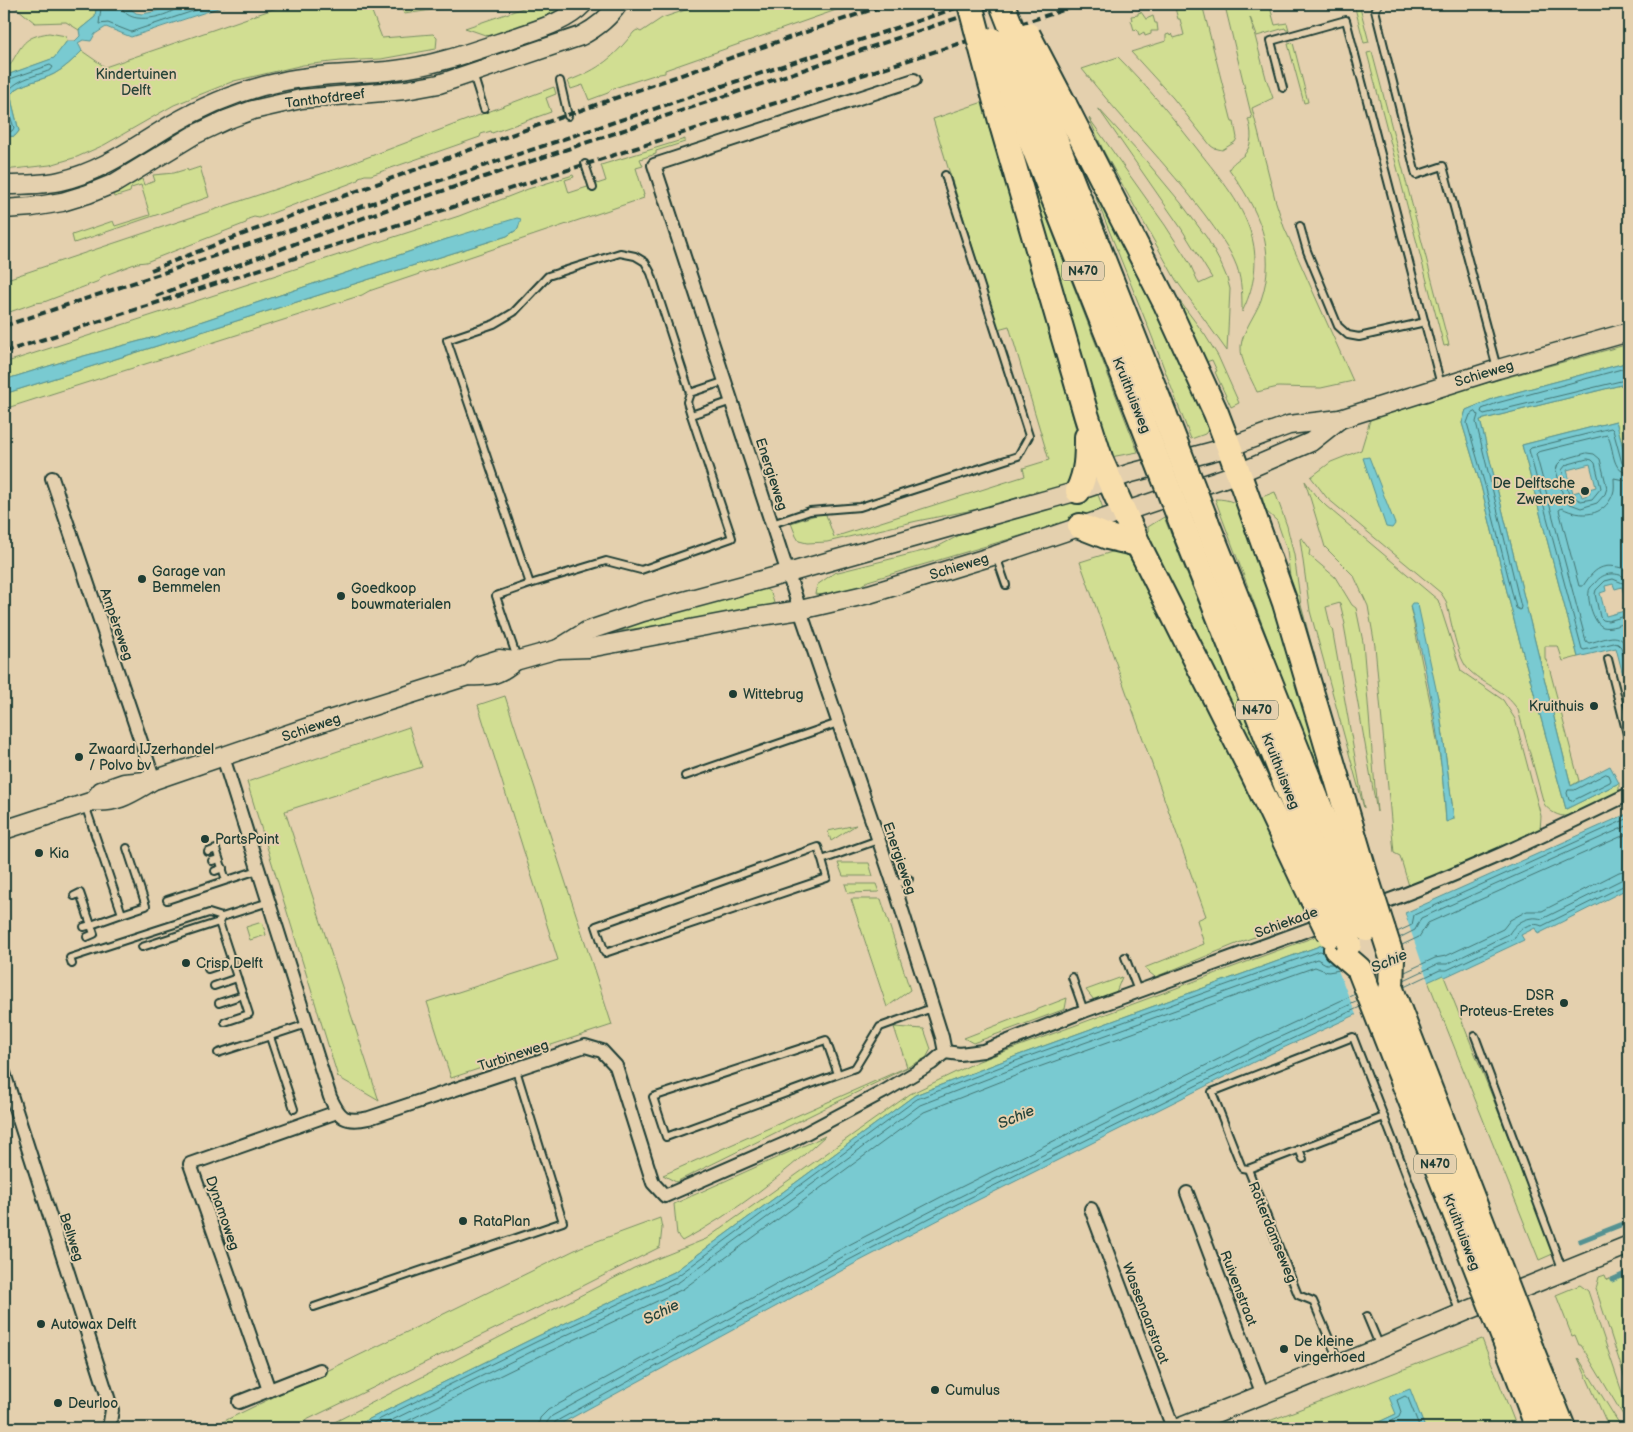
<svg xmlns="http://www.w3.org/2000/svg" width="1633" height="1432" font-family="'Balsamiq Sans',sans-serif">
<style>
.green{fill:#d1de92;stroke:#788e63;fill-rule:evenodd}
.water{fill:#79cad1;stroke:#559292;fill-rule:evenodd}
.pier{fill:#e4d0ae}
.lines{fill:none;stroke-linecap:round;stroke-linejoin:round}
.shore{stroke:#437573;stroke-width:1}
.stream{stroke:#559292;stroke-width:5}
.lane-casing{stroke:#1f3d34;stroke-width:10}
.street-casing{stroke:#1f3d34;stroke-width:16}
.secondary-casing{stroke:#1f3d34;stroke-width:21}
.highway-casing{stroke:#1f3d34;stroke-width:28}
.lane{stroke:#e4d0ae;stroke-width:6}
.street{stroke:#e4d0ae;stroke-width:12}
.secondary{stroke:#e4d0ae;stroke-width:18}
.highway{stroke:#f8deab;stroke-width:24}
.rail{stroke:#1f3d34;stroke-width:4;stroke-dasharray:8 4;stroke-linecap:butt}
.highway-bridge-casing{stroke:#1f3d34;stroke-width:28;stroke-linecap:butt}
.highway-bridge{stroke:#f8deab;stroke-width:24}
.poi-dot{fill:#1f3d34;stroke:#e4d0ae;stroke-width:2}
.labels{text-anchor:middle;stroke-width:4;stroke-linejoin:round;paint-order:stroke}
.shield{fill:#e4d0ae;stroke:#5a6959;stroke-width:1}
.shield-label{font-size:12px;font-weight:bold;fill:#1f3d34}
.park-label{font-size:14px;fill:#284539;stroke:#e4d0ae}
.street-label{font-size:14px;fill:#1f3d34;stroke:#e4d0ae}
.poi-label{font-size:14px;fill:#1f3d34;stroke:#e4d0ae;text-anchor:start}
.water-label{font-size:15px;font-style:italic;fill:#24443c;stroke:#e4d0ae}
</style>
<rect width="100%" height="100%" fill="#e4d0ae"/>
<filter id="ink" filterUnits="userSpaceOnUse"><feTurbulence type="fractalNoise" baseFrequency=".02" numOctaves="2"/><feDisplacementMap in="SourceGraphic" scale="10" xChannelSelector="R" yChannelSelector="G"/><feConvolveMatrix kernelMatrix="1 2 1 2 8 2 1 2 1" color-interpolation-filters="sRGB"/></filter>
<g filter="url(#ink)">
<g class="green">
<path d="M12,4H92L96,8L95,17L79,30L66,22L35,23Z"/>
<path d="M288,4H369L382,38L433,34L437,38L436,49L381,59L341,61L303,65L234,81L174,105L104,145L77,157L50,165L4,170V137L15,136L19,131L12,103L11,94C21,82 41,81 54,74C65,68 73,60 82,51L105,67Z"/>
<path d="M400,4H460V6L404,14Z"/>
<path d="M535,4H568L540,21L491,37L465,28Z"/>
<path d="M703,4H864L839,9L665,70V73L654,75L614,88L611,89L608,93L589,100L583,85L571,89L568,81C600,69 613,58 634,32L637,30L641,32L662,18Z"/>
<path d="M1171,4H1202L1232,122H1234L1237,138L1235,142L1222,150L1214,148L1211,146L1173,98L1131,52L1166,41V35L1169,34L1170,36L1172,34L1174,38L1184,35L1180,19H1178L1175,8H1172Z"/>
<path d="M1221,4H1269L1275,25L1287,23L1289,30H1286L1285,28L1257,36L1250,17L1266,78L1273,98L1252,108L1275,199L1284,227L1353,381L1321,388L1278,387L1257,392C1251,378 1240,361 1241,346C1242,332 1256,314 1261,300C1278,250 1258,209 1229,169C1233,162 1238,160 1244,155C1253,145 1252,131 1248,119L1252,118L1225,6H1222Z"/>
<path d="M1354,4H1359L1369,42L1364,43Z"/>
<path d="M1141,12L1146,19L1153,16L1155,23H1157L1158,31H1151V34L1145,36L1144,32L1139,35L1137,29L1134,30L1131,20H1132L1131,16L1138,15V13Z"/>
<path d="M49,33L66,36L67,41L55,58L4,76V67L10,65C23,44 23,37 49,33Z"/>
<path d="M1293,43L1308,102L1304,103L1288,44Z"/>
<path d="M1372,52L1449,345L1444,346L1367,53Z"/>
<path d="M1118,57C1147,86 1173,118 1198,150C1219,177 1246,207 1253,242C1258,266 1253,290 1242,312C1242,297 1242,282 1237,267C1230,248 1217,232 1205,215C1167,164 1121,119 1082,69Z"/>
<path d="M554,87L556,94L546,98L551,112L492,133L491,131L481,134L480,137L371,175H365L359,177L358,180L354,182L259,218L254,217L248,219L246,223L146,262L137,263L103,276L100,278L99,281L44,302L35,303L4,314V280L339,168Z"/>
<path d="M986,101L1041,294L1083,456L1074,478L1063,491L1039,495L1037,491L993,506L917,521L827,542L807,543L799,541L796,536L791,523L825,512L834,537L1025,476L1023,468L1049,460L1009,326L998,329L933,119Z"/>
<path d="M1098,108L1147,162L1181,203L1207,238L1221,264L1227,278L1230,289L1227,351L1176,280L1104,152L1089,118L1165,225L1190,264L1199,284L1212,278L1181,228Z"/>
<path d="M685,139V142L656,151V154L640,159L643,166L636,168L644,195H643L644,198L369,291L362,295L4,409V394L507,236L518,229L447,239L155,337L65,361L4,380V363L459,216L528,189L573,175L574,177L565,180L569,193L606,181L601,165Z"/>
<path d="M1020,145L1036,190L1138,452L1105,458Z"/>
<path d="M1081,161L1213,424L1205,434L1191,439L1151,334Z"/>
<path d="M200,167L209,197L74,243L72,235L113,221L115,226L150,215L141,185L131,188L130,192L114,197L112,193L141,176L144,185L155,181L153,175L174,173L187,169L188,171Z"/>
<path d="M1152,255L1176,296L1205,335L1218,356L1239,403L1231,407L1215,372L1217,371L1212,360L1203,363Z"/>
<path d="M1629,344V362L1495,398L1466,410L1462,423L1481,486L1515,624L1566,809L1619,783V792C1608,797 1579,814 1568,816C1558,817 1549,811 1544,804L1518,710C1503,688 1487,687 1470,671C1457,660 1451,619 1446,601L1441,593L1327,498L1311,477L1331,462L1361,450L1371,417L1424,400Z"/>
<path d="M1629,383V470L1616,421L1522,445L1578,657L1563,661L1558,646H1545V658L1549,667L1579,781L1571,786L1480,420Z"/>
<path d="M1305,481L1315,495L1326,506L1438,600L1461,671L1503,700L1515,719L1541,816L1540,831L1409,886L1400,856L1394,853L1375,646L1368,606L1354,576L1325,547ZM1410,606L1438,698L1454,818L1446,821L1442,770L1431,706Z"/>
<path d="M1097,492L1104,511L868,581C850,593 838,599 815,594L817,585L834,573L935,548L962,534Z"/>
<path d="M1275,492L1287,526L1294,555L1301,605L1336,737L1294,612L1287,550L1277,521L1266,511L1262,497Z"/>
<path d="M1215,499C1230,499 1238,503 1249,514L1354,869Z"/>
<path d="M1164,517L1278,799L1149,550L1148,527Z"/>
<path d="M1302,538L1310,549L1309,555L1335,577L1352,605L1356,608L1363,642L1377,812L1344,625L1345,624L1340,603L1326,607L1331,628H1332L1364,808L1310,611L1300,539Z"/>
<path d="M1115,551L1127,553L1151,596L1314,915L1241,942L1155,977L1144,968L1204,944L1197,920L1206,916L1080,562Z"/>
<path d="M763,587L771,593L774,603L771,607L762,610L585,636Z"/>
<path d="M505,696L612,1025L451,1078L427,1002L558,960L478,705Z"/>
<path d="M409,727L422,767L285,811L379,1101L338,1077L247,782Z"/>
<path d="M856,825L831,841L828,831Z"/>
<path d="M838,863H869L873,876H843Z"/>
<path d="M845,884H876L879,892L848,893Z"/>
<path d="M851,899H881L910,990L887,1007Z"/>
<path d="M262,922L266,935L250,940L246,927Z"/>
<path d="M1317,936L1325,944L1019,1055L915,1095L674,1272L536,1337L351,1428H323L634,1268L706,1239L910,1094L979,1061Z"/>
<path d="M1443,974L1555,1253L1539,1260L1428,981Z"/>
<path d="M1122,977L1116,992L1094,1000L1086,990Z"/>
<path d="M1067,998L1065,1009L973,1043L964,1038Z"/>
<path d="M894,1027L924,1029L931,1049L926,1058L676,1182L663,1175L907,1067Z"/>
<path d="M825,1136C782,1176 734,1213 682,1241L677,1235L674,1204Z"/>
<path d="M660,1218L662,1228L660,1247L579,1288L290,1428H210L581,1247Z"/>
<path d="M1629,1271V1391L1596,1289L1599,1277L1605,1275L1607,1280Z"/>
<path d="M1580,1285L1588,1291L1629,1413V1425L1581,1345H1579L1575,1335L1572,1336L1556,1295Z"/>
<path d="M1482,1339L1517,1428H1425L1409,1389L1396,1414L1366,1428H1251Z"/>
<path d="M1578,1358L1579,1359L1622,1428H1609Z"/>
</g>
<g class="water">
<path d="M92,4H124L136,13L142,14L153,12L179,4H230L131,37L106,27L95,34L91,41L83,40L78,43L82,51C73,60 65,68 54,74C41,81 21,82 11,94L12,103L19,131L15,136L4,137V76L54,58L67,41H75L80,36L79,30L95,17L96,8Z"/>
<path d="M517,218L521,219L518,229L507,236L4,394V380L65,361L155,337L447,239Z"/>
<path d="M1629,362V383L1480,420L1571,786L1610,766L1619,783L1566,809L1515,624L1481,486L1462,423L1466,410L1495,398Z"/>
<path d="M1616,421L1629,470V698L1616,648L1578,657L1522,445ZM1590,464L1596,487L1589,489L1590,494L1582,497L1580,491L1573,493L1567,470ZM1613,584L1615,589L1622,587L1628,610L1606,616L1600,593L1606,591L1605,586Z"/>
<path d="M1369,457L1395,524L1392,528L1386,527L1363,458Z"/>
<path d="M1412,603H1416L1418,605L1438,698L1454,819L1446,822C1442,749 1429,676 1410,606Z"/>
<path d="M1629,813V888L1538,934L1535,928L1521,935L1524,940L1445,977L1443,975L1272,1053L950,1214L852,1265L553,1428H351L536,1337L674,1272L915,1095L1019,1055L1325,944L1329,954L1408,922L1405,913Z"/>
<path d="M1410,1389L1425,1428H1366L1396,1414L1389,1397Z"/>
</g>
<path class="pier" d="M1404,911L1429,984L1357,1017L1326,941L1330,951L1405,920L1403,913Z"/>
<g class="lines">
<g class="shore">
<path d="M99,4L101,8L99,24L108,23L131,32L214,4"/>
<path d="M121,4C124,27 165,18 177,8V4"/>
<path d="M4,81L50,65L53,67L51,70C34,77 1,81 7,106C9,113 12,121 14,128L12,131L4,132"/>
<path d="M1629,367L1497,403L1482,409L1481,412L1484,414L1629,379"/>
<path d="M1476,412L1478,415L1476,422L1521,607L1520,610L1516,608L1485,485L1467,423L1470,415Z"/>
<path d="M1587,453L1594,454L1600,459L1607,488L1605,494L1597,503L1581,508L1568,503L1564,499L1556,470L1558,464L1562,460Z"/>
<path d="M1588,459L1592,460L1595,463L1601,488L1592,499L1581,501L1569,495L1562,470L1566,465Z"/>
<path d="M1629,467L1625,466L1622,463L1613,430L1611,428L1531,448L1529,450L1582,649L1584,650L1614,643L1618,644L1621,647L1629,679"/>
<path d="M1629,473C1610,472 1615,447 1607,435L1538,452L1536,454L1586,641L1589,643C1610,638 1622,628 1629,655"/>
<path d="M1629,481L1614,478C1614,483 1615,489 1613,494C1604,517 1581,518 1562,508L1559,510L1579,586H1583C1597,564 1606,563 1629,570"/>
<path d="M1629,579C1617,572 1604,571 1595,583C1592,586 1589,588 1589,592C1587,600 1594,624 1603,627C1610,629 1622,624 1629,622"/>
<path d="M1629,594L1625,584L1613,579L1605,581L1596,590L1595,594L1600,617L1603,620L1608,621L1629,615"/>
<path d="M1606,774L1609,775L1611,780L1610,782L1572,801L1569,800L1567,793L1568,790H1574Z"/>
<path d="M1397,932L1412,925L1414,915L1629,818"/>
<path d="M1399,938L1415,930L1421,918L1629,825"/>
<path d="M1402,945L1419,937L1428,923L1629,833"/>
<path d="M1405,972L1435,958L1446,956L1503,929L1510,920L1527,911H1542L1619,872L1629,870"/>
<path d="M1404,980L1438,964H1447L1509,934C1516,922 1529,915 1542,919L1623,879L1629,878"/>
<path d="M1404,987L1440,970H1447L1515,938C1519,928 1531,921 1542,926L1625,885L1629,884"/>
<path d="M362,1428L538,1341L676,1277L917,1099L1021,1059L1320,951L1323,952L1326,957"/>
<path d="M376,1428L541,1347L679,1282L920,1105L1023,1065L1317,959L1326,964H1333"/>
<path d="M393,1428L544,1354L683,1289L924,1112L1025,1072L1315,967L1328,972L1340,970"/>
<path d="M538,1428L540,1418L548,1410L843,1248L941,1197L1263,1037L1355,994"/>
<path d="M546,1428L547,1422L552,1416L846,1255L945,1204L1267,1043L1358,1001"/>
<path d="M552,1428L555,1422L849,1260L947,1209L1270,1049L1360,1007"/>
<path d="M1379,1428L1399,1417L1401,1412L1397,1400L1405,1396L1408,1398L1420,1428"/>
</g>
<g class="stream">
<path d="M1580,1241L1628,1222"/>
<path d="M1612,1280L1629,1272"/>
</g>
<defs>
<g id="lane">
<path d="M1379,4L1375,10L1416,175L1443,166L1497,368"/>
<path d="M473,74L484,109"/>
<path d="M560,81L568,116"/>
<path d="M1283,88L1271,41L1346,20L1441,385"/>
<path d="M585,164L593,188"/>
<path d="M1300,226L1307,251L1338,326L1348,335L1359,337L1425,322"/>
<path d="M690,393L687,402L691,415"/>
<path d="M772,524L810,511L860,507L1018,456L1029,436L945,175"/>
<path d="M996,556L1006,585"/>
<path d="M530,584L606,561L641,570L732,538L691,415L732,401"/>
<path d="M517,658L496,596L530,584L447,340L494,324L514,312L548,276L620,253L635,256L645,262L651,273L690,393L726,381"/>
<path d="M1608,659L1629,742"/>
<path d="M685,776L838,723"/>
<path d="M208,852L216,849L226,880"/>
<path d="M822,860L818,847L596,926L605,953L827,878L822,860L878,840"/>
<path d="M212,861L219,859"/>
<path d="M215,871L223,868"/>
<path d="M894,885L909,879"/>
<path d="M74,896L80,893L91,925L122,914L85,805"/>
<path d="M167,900L258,870"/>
<path d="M122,914L146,906L127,848"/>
<path d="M222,917L269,902"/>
<path d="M84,927L91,925L94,934L87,937"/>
<path d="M142,947L219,922"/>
<path d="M1125,957L1138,991"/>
<path d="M72,964L70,958L209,913L222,917L219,922L249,1014L225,1022"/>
<path d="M208,969L232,961"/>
<path d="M1072,977L1084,1011"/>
<path d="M214,986L237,978"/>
<path d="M219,1003L243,995"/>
<path d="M1475,1036L1563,1271"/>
<path d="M270,1037L294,1109"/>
<path d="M218,1053L307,1024"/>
<path d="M838,1074L826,1040L653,1097L666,1137L855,1068L880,1027L932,1008"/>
<path d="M1299,1149L1303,1159"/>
<path d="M1248,1169L1242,1168L1212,1092L1353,1037L1460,1313"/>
<path d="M314,1307L563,1222L516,1070"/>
<path d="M1367,1316L1380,1347"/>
<path d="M1339,1362L1313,1301L1298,1295L1248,1169L1384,1117"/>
</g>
<g id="street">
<path d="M914,80L654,165L800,610L894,885L942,1037L945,1052"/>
<path d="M52,478L154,780"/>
<path d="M223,757L330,1097C340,1119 345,1123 369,1118L585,1046L602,1051L616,1066L653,1183L665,1196L789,1142L885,1091L932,1063L945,1052"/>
<path d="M1371,907C1460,875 1545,835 1629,794"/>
<path d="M945,1052L960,1054L983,1051L1084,1011L1329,922"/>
<path d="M4,1073L112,1410L109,1428"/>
<path d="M1187,1193L1263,1395"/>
<path d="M1091,1209L1173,1428"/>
<path d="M269,1390L190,1164L337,1112"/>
<path d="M239,1402L320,1370"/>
</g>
<g id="secondary">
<path d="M4,185C22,185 42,185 60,181C101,172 136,146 171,125C205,105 241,90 280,82C318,73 357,75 396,70C438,65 477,50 516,37C539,29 566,22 583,4"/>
<path d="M4,209L32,207L62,202L88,194L115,183L194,135L226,120L253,110L301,99L406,90L439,84L581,36C596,28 609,18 618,4"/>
<path d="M558,649L587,631L643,612L788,573L1078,491L1131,473L1229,447L1289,425L1340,419L1498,369L1629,332"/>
<path d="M468,676L480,665L499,659L515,661L558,649L589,648L748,618L800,610L869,594L996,555L1239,473L1311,442L1340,419"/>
<path d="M93,801L101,791L124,783L146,781"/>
<path d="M4,830L93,801C118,804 133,792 154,780L332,719L468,676C489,677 499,675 515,661"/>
<path d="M1178,1428L1380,1348L1469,1310L1629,1245"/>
</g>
<g id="highway">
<path d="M1064,104L1166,304L1216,413L1229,447L1285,603L1366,877"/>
<path d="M1044,111L1165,416"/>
<path d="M1022,118L1143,424"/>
<path d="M1002,125L1086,414L1101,461L1138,544L1255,778L1312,898"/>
<path d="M1078,491C1087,472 1087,457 1087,437"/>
<path d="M1206,521L1350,883"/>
<path d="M1080,526L1108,537L1138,544"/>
<path d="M1184,529L1329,892"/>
<path d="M1383,930L1392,958L1391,989"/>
<path d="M1336,949L1359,969"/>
<path d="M1531,1349L1563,1428"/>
<path d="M1511,1356L1538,1428"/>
</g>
</defs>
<use href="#lane" class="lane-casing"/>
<use href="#street" class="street-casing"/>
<use href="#secondary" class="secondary-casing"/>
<use href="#highway" class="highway-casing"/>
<use href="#lane" class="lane"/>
<use href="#street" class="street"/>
<use href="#secondary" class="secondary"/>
<use href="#highway" class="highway"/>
<g class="rail">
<path d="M151,270C394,174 641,88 888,4"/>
<path d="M156,296L374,214L999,4"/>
<path d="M4,326L968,4"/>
<path d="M4,352L1082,4"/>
</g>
<defs>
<g id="highway-bridge">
<path d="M970,4L1002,125"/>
<path d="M1002,4L1044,111"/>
<path d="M1028,35L1064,104"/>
<path d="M992,40L1022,118"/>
<path d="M1165,416L1206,521"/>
<path d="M1143,424L1184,529"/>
<path d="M1366,877L1383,930"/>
<path d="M1350,883L1367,929"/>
<path d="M1329,892L1349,944"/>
<path d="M1312,898L1330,935"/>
<path d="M1360,971L1511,1356"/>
<path d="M1391,989L1531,1349"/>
</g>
</defs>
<use href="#highway-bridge" class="highway-bridge-casing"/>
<use href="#highway-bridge" class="highway-bridge"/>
</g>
</g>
<g class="poi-dot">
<circle cx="1585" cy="491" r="5"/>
<circle cx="142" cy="579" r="5"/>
<circle cx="341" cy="596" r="5"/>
<circle cx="733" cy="694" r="5"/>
<circle cx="1594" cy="706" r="5"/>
<circle cx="79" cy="757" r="5"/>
<circle cx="205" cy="839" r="5"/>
<circle cx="39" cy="853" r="5"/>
<circle cx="186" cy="963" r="5"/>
<circle cx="1564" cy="1003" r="5"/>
<circle cx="463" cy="1221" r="5"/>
<circle cx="41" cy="1324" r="5"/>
<circle cx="1284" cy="1349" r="5"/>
<circle cx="935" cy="1390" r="5"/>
<circle cx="58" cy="1403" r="5"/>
</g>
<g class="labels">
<g class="shield">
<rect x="1062" y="261.5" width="42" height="19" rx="4"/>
<rect x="1236" y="700.5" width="42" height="19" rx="4"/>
<rect x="1414" y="1154.5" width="42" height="19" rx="4"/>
</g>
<g class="shield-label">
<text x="1083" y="275">N470</text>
<text x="1257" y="714">N470</text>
<text x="1435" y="1168">N470</text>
</g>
<g class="park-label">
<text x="136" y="79">Kindertuinen<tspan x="136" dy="16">Delft</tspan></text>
</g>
<g class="street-label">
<text transform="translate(325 98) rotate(-7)" y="5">Tanthofdreef</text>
<text transform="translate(1484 373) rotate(-17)" y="5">Schieweg</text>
<text transform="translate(1132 395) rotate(68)" y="5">Kruithuisweg</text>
<text transform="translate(772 474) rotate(72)" y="5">Energieweg</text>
<text transform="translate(959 566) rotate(-17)" y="5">Schieweg</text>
<text transform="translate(117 624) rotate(71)" y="5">Ampèreweg</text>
<text transform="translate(311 727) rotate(-19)" y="5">Schieweg</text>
<text transform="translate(1281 771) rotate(68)" y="5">Kruithuisweg</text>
<text transform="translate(900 858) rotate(71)" y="5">Energieweg</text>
<text transform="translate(1286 922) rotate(-20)" y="5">Schiekade</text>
<text transform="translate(513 1055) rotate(-18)" y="5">Turbineweg</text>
<text transform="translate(223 1213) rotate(71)" y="5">Dynamoweg</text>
<text transform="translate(1273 1232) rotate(68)" y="5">Rotterdamseweg</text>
<text transform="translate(1462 1232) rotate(69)" y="5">Kruithuisweg</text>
<text transform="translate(72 1237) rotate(72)" y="5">Bellweg</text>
<text transform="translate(1239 1288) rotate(69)" y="5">Ruivenstraat</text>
<text transform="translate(1146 1313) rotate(69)" y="5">Wassenaarstraat</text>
</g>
<g class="poi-label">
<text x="1575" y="488" text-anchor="end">De Delftsche<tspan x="1575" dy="16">Zwervers</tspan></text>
<text x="152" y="576">Garage van<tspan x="152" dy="16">Bemmelen</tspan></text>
<text x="351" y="593">Goedkoop<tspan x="351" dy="16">bouwmaterialen</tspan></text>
<text x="743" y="699">Wittebrug</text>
<text x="1584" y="711" text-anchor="end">Kruithuis</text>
<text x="89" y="754">Zwaard IJzerhandel<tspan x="89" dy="16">/ Polvo bv</tspan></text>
<text x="215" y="844">PartsPoint</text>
<text x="49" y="858">Kia</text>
<text x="196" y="968">Crisp Delft</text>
<text x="1554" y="1000" text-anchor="end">DSR<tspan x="1554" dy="16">Proteus-Eretes</tspan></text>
<text x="473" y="1226">RataPlan</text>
<text x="51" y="1329">Autowax Delft</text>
<text x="1294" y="1346">De kleine<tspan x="1294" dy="16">vingerhoed</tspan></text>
<text x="945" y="1395">Cumulus</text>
<text x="68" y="1408">Deurloo</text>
</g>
<g class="water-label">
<text transform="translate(1389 961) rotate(-23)" y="5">Schie</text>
<text transform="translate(1016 1117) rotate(-23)" y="5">Schie</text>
<text transform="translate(661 1312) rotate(-26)" y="5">Schie</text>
</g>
</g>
<rect width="1633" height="1432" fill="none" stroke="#e4d0ae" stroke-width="20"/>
<rect x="10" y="10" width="1613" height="1412" fill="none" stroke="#1f3d34" stroke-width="2" filter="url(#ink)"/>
</svg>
